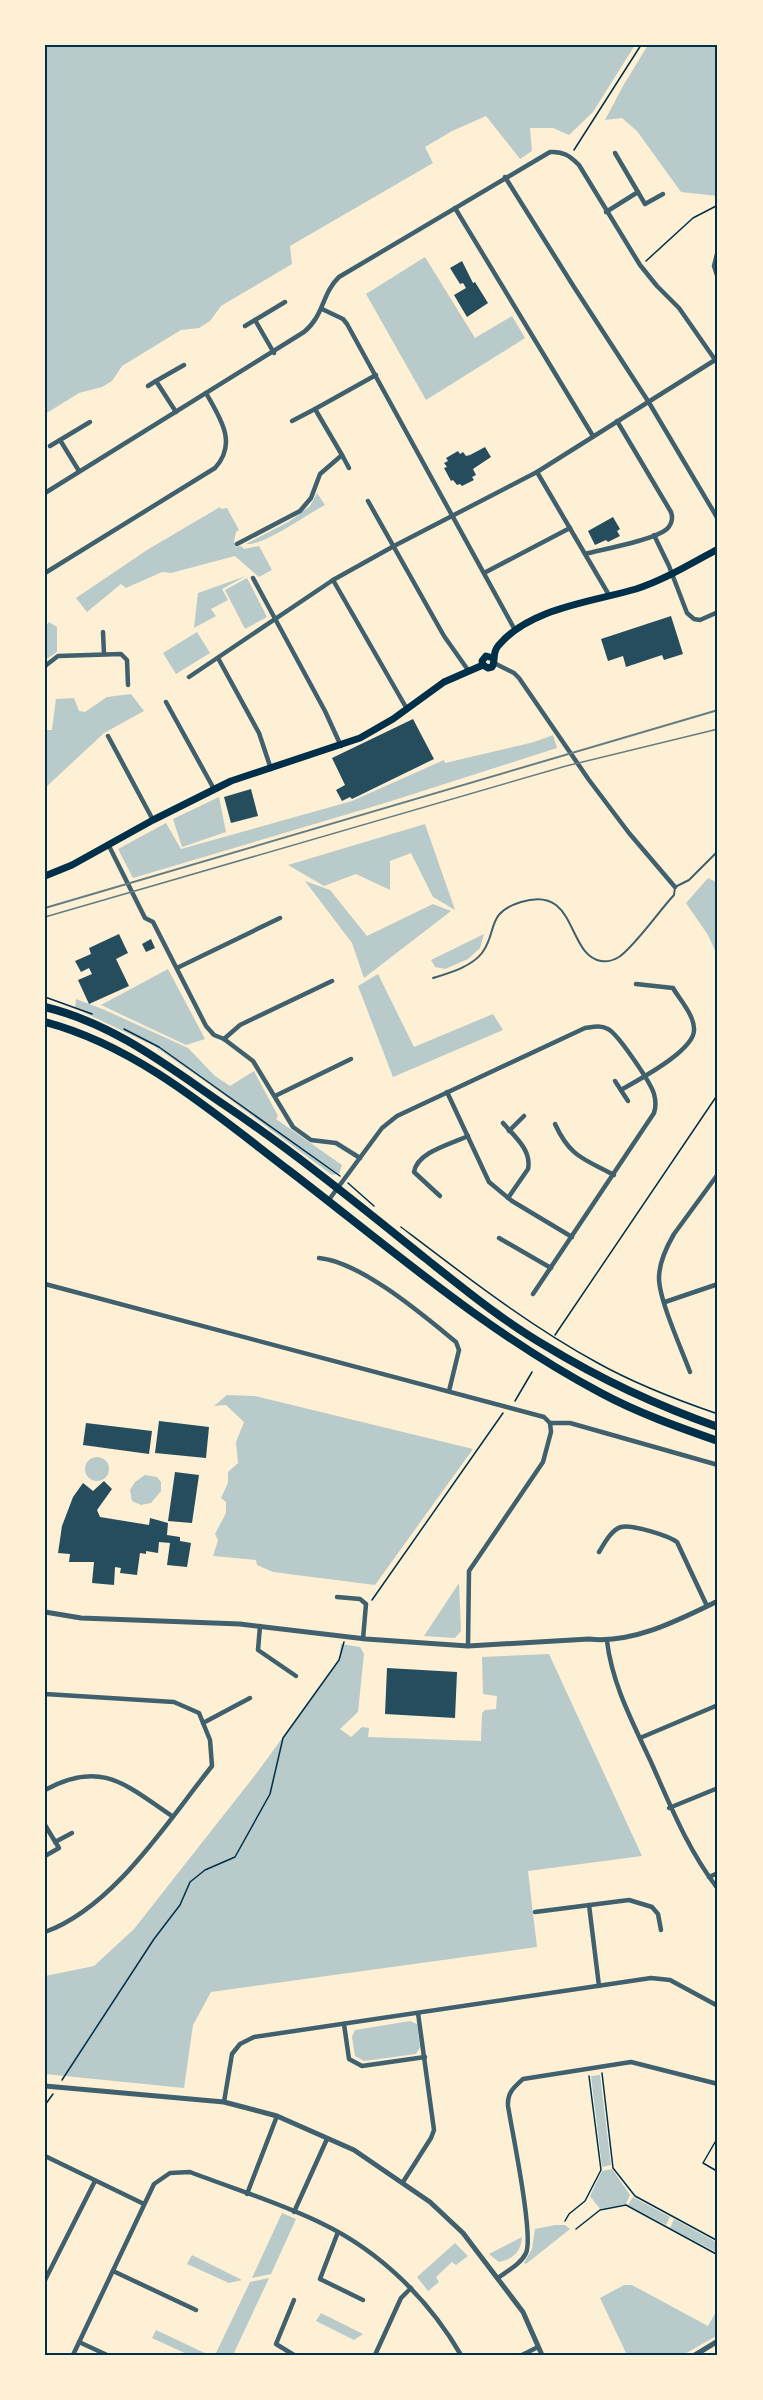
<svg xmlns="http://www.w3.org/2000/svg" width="763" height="2400" font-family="'DejaVu Sans',sans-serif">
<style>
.green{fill:#b9caca}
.building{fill:#264d5e}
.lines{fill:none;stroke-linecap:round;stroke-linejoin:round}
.path{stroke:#003049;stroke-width:1.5}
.service{stroke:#3f606c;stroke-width:2}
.minor{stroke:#3f606c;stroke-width:4.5}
.tertiary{stroke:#3f606c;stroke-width:5}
.primary{stroke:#003049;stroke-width:7}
.trunk{stroke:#003049;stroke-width:8}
.tram{stroke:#657d81;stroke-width:1.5}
.rail{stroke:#657d81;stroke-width:2}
.neatline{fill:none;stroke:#003049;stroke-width:2}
</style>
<rect width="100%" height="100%" fill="#fdf0d5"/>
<g class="green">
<path d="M45,45H635L593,112L569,135L553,128H530L532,151L520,159L486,116L452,131L425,147L433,163L290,246L292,264L221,306L210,321L199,328L181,330L122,366L112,381L102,387L79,393L45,414Z"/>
<path d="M648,45H718V196L681,192L637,131L622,118L605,120L623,86Z"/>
<path d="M425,257L475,338L512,316L525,338L426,400L366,294Z"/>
<path d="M317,493L325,505C307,514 264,546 246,544L290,521L310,506Z"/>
<path d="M220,507L221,509L227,508L239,530L236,532L234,542L236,547L241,546L244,549L259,546L272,570L259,577L235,556L171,573L162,572L126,588L121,584L87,612L76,598L147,550Z"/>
<path d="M246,576L222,589L228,600L211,609L216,616L194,628L198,593Z"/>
<path d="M247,578L267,617L245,629L225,590Z"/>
<path d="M49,622L57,627V652L45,660V627Z"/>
<path d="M197,632L210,653L176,674L163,653Z"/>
<path d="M131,694L144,711L104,733L45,788V730H52L56,699L74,698L79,711L85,712L107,697Z"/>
<path d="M553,735L557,748L385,803L133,878L118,849L166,823L181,849L352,801L444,760L445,763L534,742Z"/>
<path d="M219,797L226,832L182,847L173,819Z"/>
<path d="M425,824L455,910L433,897L411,853L390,861V890L356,874L324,886L288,865Z"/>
<path d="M708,878L718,883V957L708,935L686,903Z"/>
<path d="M305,881L330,890L367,936L433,904L451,911L364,978L352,943Z"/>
<path d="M484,934L480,948L468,959L445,969L435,967L431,960Z"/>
<path d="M168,969L205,1039L186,1045L101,1005Z"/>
<path d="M378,974L414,1047L493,1014L503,1030L393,1077L358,986Z"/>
<path d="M76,999L105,1010L188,1048L215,1076L230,1086L254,1071L278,1116L276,1119L342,1165L339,1174L332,1175L209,1084L154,1046L75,1008Z"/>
<path d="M227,1395L255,1396L473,1449L375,1585L273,1572L257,1565L256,1560L213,1556L218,1540L215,1534L226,1513V1502L221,1498L228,1483V1472L238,1463L236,1442L244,1422L226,1405L214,1406Z"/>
<circle cx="97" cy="1469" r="12"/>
<path d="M145,1475L157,1477L161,1482V1491L151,1503L141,1505L132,1501L130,1490L135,1482Z"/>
<path d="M459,1583L461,1631L455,1638L424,1636Z"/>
<path d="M341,1644L360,1647L364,1654L358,1712L340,1729L351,1737L362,1727L369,1728L368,1737L481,1741L482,1713L485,1710L496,1709L497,1696L483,1694L482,1657L549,1654L642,1856L528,1871L537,1947L211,1992L193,2025L184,2088L45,2074V1976L94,1966L134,1929L256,1774L339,1660Z"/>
<path d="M410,2021L417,2024L420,2047L416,2054L364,2061L355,2056L352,2037L355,2030Z"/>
<path d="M600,2075L611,2165L602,2167L591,2076Z"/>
<path d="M612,2169L630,2195L626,2204L600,2209L590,2196L602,2171Z"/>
<path d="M633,2197L670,2217L666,2225L628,2205Z"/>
<path d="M282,2213L296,2219L271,2274L252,2278Z"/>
<path d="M674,2219L718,2243V2253L670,2228Z"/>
<path d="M555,2225H565L570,2229L526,2264L524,2263L532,2249L535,2229Z"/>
<path d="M522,2237C521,2252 513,2259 499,2262L489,2254Z"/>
<path d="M455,2243L468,2256L456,2265L452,2262L436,2277L439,2282L428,2291L417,2277Z"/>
<path d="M192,2255L242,2280L229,2283L187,2264Z"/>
<path d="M269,2278L233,2355L216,2353L250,2282Z"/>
<path d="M624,2285H632L708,2326L718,2308V2335L683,2355H627L600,2298Z"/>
<path d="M321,2313L363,2334L354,2340L316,2321Z"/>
<path d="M156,2330L209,2355H189L152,2338Z"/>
</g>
<g class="building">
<path d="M462,261L473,283L475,282L488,303L467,317L454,295L466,288L463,283L460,284L450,268Z"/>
<path d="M485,447L491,457L473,469L476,475L472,477L474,480L462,486L460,484L457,485L453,480L451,481L444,468L447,467L444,463L448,461L446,458L458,451L460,454L463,452L466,456L470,455Z"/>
<path d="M613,517L620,529L617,531L620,536L608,542L606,540L595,545L588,531Z"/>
<path d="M671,616L683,654L664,660L662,655L626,667L623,656L608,661L601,639Z"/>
<path d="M413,719L434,759L352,799L350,797L342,801L336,790L345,785L332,758Z"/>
<path d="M251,789L258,816L231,823L224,797Z"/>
<path d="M119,934L128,953L116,959L129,986L89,1004L78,980L92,974L89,968L81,972L75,961L91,954L89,948Z"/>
<path d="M151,939L155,948L146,952L142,944Z"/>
<path d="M159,1421L209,1427L206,1458L155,1453Z"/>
<path d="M86,1423L152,1431L149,1454L83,1445Z"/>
<path d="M175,1472L199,1475L192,1523L168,1521Z"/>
<path d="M104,1481L112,1489L97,1510L100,1517L149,1525L150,1518L168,1523L167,1535L180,1537V1541L191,1543L187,1567L167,1565L170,1543L159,1542L158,1553L146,1551V1554L140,1553L137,1575L120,1573L121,1568L115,1567L114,1585L92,1583L94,1562H69L70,1554L58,1553L62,1526L73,1497L83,1483L93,1491Z"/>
<path d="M387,1668L457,1672L455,1718L385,1714Z"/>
</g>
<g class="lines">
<g class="path">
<path d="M574,150L641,45"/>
<path d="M646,261L693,218L718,205"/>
<path d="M45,997L92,1014"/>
<path d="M124,1029L159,1047L340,1176"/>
<path d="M348,1183L374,1206"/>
<path d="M401,1227C464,1275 527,1324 596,1362C635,1384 677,1400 718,1414"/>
<path d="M555,1335L718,1094"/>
<path d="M515,1401L532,1372"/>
<path d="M372,1600L503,1413"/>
<path d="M602,2073L613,2168L635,2196L718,2241"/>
<path d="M62,2080L154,1939L180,1905L190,1882L205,1870L235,1857L270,1794L283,1738L339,1660L344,1642"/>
<path d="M45,2105L53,2094"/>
<path d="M718,2137L703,2163L715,2170L718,2164"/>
<path d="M565,2221L569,2214L585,2201L601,2170L589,2076"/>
<path d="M576,2229L600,2210L626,2205L718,2255"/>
</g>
<path class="service" d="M433,978C449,973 471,967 482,953C498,932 485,913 521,902C578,884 566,955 601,961C607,962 614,960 619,957C635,946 659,911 674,895L675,887L689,880L718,851"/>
<g class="minor">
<path d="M615,153L645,204L663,194"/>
<path d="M505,177L574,287L648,401L718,519"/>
<path d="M455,208L593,436"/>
<path d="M606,212L638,192"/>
<path d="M718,250L714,266L718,278"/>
<path d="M322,309L343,319L347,324L515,630"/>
<path d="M245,326L255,320"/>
<path d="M274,353L255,320L285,302"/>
<path d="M148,386L156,381"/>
<path d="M176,412L156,381L184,365"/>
<path d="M292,421L315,409"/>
<path d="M50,446L60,440"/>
<path d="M342,455L349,468"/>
<path d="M79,471L60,440L90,422"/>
<path d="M537,472L609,595"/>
<path d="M45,493L304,332C324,316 322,293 339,277L550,152C563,151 570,156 579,165L640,265L657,286L679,308L718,364"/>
<path d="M368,501L444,636L468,670"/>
<path d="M654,535L669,566L687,613L694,619L700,620L718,612"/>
<path d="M237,544L300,511L311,498L320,474L342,455L315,409L376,375"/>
<path d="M585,554C604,549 654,540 667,529C672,524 673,518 671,512L617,421"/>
<path d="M45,573L215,468C238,443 220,418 206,393"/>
<path d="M484,573L570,528"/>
<path d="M253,578L325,711L341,746"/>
<path d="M333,580L407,709"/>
<path d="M103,632L104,654"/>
<path d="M218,658L259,733L271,769"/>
<path d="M494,663L514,673L519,678L589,780L629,833L675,887"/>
<path d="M45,666L58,656L121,654L127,660L128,685"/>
<path d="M189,677L333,580L394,546L537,472L715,360"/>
<path d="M166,702L214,789"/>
<path d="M108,736L153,820"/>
<path d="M108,844L145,918L153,922L206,1026L214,1035L224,1039L253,1061L293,1127L311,1140L336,1143L360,1158"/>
<path d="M177,968L280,918"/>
<path d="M224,1039L240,1025L332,981"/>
<path d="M615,1081L628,1101"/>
<path d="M621,1090C638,1080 696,1050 694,1029C694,1015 680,1000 673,988L636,984"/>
<path d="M447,1092L489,1182L512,1201L572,1237"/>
<path d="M275,1096L351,1059"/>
<path d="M503,1123C514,1136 532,1150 528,1169L508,1198"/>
<path d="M555,1124C570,1157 584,1159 614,1175"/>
<path d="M509,1131L524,1116"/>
<path d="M440,1196L414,1172C417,1152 451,1144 468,1136"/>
<path d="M328,1201L382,1128L397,1116L585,1028C593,1027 600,1025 608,1029C618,1034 651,1083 654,1094C656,1101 656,1107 654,1113L533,1294"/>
<path d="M499,1238L551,1268"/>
<path d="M319,1258C361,1262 423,1315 456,1342L459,1350L449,1391"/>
<path d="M45,1284L544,1417L550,1423H570L718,1465"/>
<path d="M665,1302L718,1284"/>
<path d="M690,1372C682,1350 659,1300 659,1278C659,1264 667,1246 674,1234L718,1174"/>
<path d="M599,1552C604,1544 611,1530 621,1527C632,1524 669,1536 677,1542L707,1606"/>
<path d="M337,1597L360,1599L366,1604L363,1639"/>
<path d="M260,1626L258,1650L296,1676"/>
<path d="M607,1641C612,1684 633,1723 651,1762C671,1807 688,1850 718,1889"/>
<path d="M468,1646L469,1571L543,1462L551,1432L550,1423"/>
<path d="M45,1694L174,1702L199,1713L210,1740L212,1766C167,1822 114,1907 45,1932"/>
<path d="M203,1723L250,1698"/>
<path d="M640,1738L718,1705"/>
<path d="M45,1790C101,1759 126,1785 172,1816"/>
<path d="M669,1808L718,1788"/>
<path d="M45,1825L59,1848L45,1856"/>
<path d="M55,1842L72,1833"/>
<path d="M709,1877L718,1873"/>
<path d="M589,1905L599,1986"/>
<path d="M535,1912L629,1900L652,1907L658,1914L661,1930"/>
<path d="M344,2024L349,2059L362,2066L425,2057"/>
<path d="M224,2102L232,2054L240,2044L254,2037L651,1978L670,1980L718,2006"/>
<path d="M45,2156L144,2204"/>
<path d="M403,2182L431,2138L434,2130L418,2013"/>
<path d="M247,2194L277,2116"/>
<path d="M294,2212L327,2139"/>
<path d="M338,2232L320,2279L363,2300"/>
<path d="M113,2271L196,2310"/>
<path d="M498,2278C507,2271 521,2264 526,2253C534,2236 512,2131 508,2106C507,2093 514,2087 523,2079L631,2062L718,2084"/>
<path d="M45,2280L95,2181"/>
<path d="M79,2342L107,2355"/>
<path d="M73,2355L154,2184L170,2173L190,2172C234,2189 281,2203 323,2224C381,2252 429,2300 461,2355"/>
<path d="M294,2355L276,2344L294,2300"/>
<path d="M375,2355L401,2298L411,2288"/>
<path d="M522,2355L538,2347"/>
</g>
<g class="tertiary">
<path d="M45,1612L81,1618L240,1624L366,1639L468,1646L589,1639C633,1644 679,1620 718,1601"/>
<path d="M45,2086L224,2102L277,2116L354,2150L430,2202L463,2233L523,2312L542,2355"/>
<path d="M695,2355L718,2341"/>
</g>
<g class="primary">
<path d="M483,665L482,661L486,656L493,658"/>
<path d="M45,876L72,865L153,820L231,781L360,738L393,719L444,682L483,665L488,668L492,667C496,660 492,653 498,646C529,608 592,602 636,589C664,580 692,563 718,549"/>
</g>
<g class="trunk">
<path d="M45,1007C114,1024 166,1065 223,1104C293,1151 359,1205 425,1258C464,1289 503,1321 546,1346C600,1379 658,1406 718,1427"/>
<path d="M45,1022C139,1047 215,1114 291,1172C391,1249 489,1334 601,1393C638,1413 678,1427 718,1441"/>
</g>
<path class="tram" d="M45,917L566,766L718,729"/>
<path class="rail" d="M45,908L718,710"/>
</g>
<rect width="763" height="2400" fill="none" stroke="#fdf0d5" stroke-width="93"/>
<rect x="46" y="46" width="670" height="2308" class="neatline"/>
</svg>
